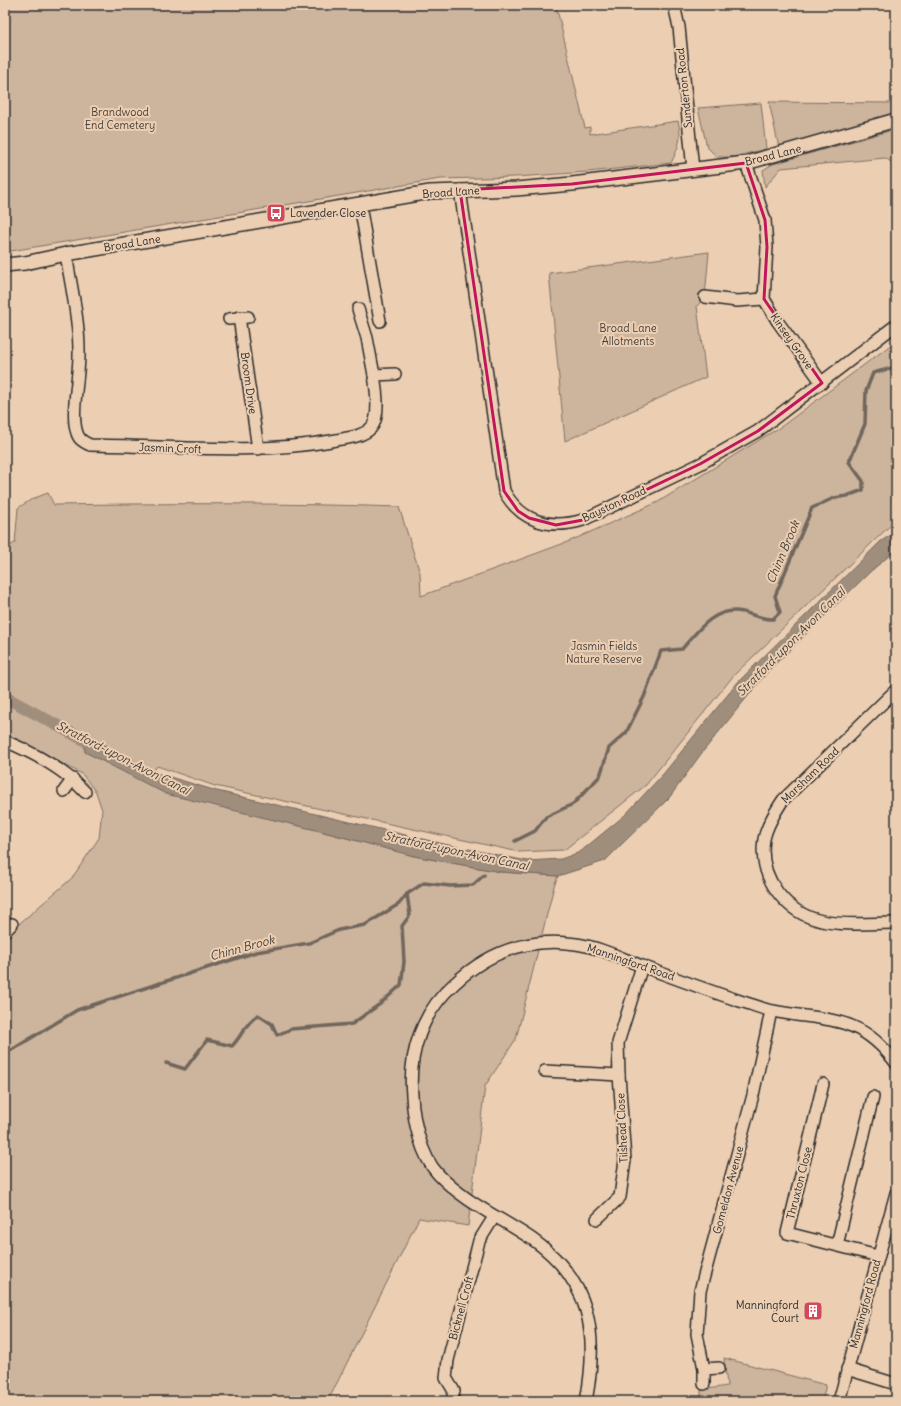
<svg xmlns="http://www.w3.org/2000/svg" width="901" height="1406" font-family="Delius,sans-serif">
<style>
.green{fill:#cdb49d;stroke:#7c7064}
.water{fill:#a08e7d;stroke:#71665c}
.lines{fill:none;stroke-linecap:round;stroke-linejoin:round}
.stream{stroke:#71665c;stroke-width:3.5}
.canal{stroke:#a08e7d;stroke-width:12}
.minor-casing{stroke:#2b2b2b;stroke-width:14}
.tertiary-casing{stroke:#2b2b2b;stroke-width:16}
.minor{stroke:#eccfb3;stroke-width:11}
.tertiary{stroke:#eccfb3;stroke-width:13}
.marked{fill:none;stroke:#c2185b;stroke-width:3;stroke-linejoin:round}
.labels{text-anchor:middle;stroke-width:4;stroke-linejoin:round;paint-order:stroke}
.street-label{font-size:11px;fill:#2b2b2b;stroke:#eccfb3}
.park-label{font-size:11px;fill:#43403c;stroke:#eccfb3}
.poi-label{font-size:11px;fill:#2b2b2b;stroke:#eccfb3;text-anchor:start}
.water-label{font-size:12px;font-style:italic;fill:#423f3b;stroke:#eccfb3}
</style>
<rect width="100%" height="100%" fill="#eccfb3"/>
<filter id="ink" filterUnits="userSpaceOnUse"><feTurbulence type="fractalNoise" baseFrequency=".025" numOctaves="2"/><feDisplacementMap in="SourceGraphic" scale="8" xChannelSelector="R" yChannelSelector="G"/><feConvolveMatrix kernelMatrix="1 2 1 2 8 2 1 2 1" color-interpolation-filters="sRGB"/></filter>
<g filter="url(#ink)">
<g class="green">
<path d="M5,5H556L585,128L590,127V134L678,121C683,137 678,149 671,163L588,172L516,177L440,179L5,252Z"/>
<path d="M769,102L896,103V114L779,148Z"/>
<path d="M761,103L766,149L733,157H717L707,147L698,108Z"/>
<path d="M896,129V165L885,158L781,168L765,187L763,170L773,164Z"/>
<path d="M709,252L705,297L697,306L706,377L565,441L549,273Z"/>
<path d="M896,341V520L734,675L646,785L564,850L519,852L215,786L157,766L153,772L83,733L86,752L324,832L414,856L501,872L558,876L554,886L516,1039L485,1086L468,1226L419,1218L328,1401H5V936L72,878L99,838L102,810L96,792L82,774L5,733V548L15,543L18,508L32,499L48,493L54,505C169,503 284,503 399,507L420,573L421,596L570,541L658,502L782,426Z"/>
<path d="M724,1358L826,1385L822,1401H701V1390L727,1386Z"/>
</g>
<path class="water" d="M896,532V550L871,571L769,670L701,754L669,798L622,844L605,861L558,876L501,872L414,856L324,832L166,794L85,752L82,733L153,772L217,791L444,844L527,861L561,859L580,852L625,815L664,773L738,682L881,541Z"/>
<g class="lines">
<g class="stream">
<path d="M515,841L535,831L546,817L573,804L600,776L609,748L626,733L644,697L661,651L682,649C698,630 715,606 743,612C754,615 761,619 773,619L780,612L775,596L812,508L834,498L847,496L863,490V481L849,462L865,424L866,391L873,373L896,367"/>
<path d="M5,1054L77,1010L256,952L309,943L339,930L365,925L399,904L407,894L424,883L450,886L473,885L484,875"/>
<path d="M166,1063L185,1069L207,1040L232,1046C243,1035 244,1024 258,1015L272,1024L277,1035L291,1029L352,1024L380,1004L401,985L404,962L402,926L410,915L407,894"/>
</g>
<path class="canal" d="M5,697L97,747"/>
<defs>
<g id="minor">
<path d="M674,5L679,27L693,170"/>
<path d="M746,163L765,220L767,247L764,299L778,322L822,383"/>
<path d="M460,190L504,491C521,522 550,530 583,520L700,464L758,431L896,325"/>
<path d="M360,205L380,321"/>
<path d="M66,254C71,286 79,319 79,351C80,374 70,414 77,433C79,440 84,442 90,445C171,446 251,455 331,441C344,438 361,438 371,428C381,417 376,388 374,375L395,374"/>
<path d="M705,297L737,301L764,299"/>
<path d="M358,309L367,338L374,375"/>
<path d="M239,317L258,449"/>
<path d="M229,319L248,317"/>
<path d="M896,690L783,800C775,812 767,825 764,839C758,877 785,913 822,921C845,926 872,923 896,923"/>
<path d="M5,741C34,753 64,769 85,792"/>
<path d="M64,791L73,779"/>
<path d="M5,931L12,924"/>
<path d="M545,1071L619,1075"/>
<path d="M823,1084L787,1233L878,1256"/>
<path d="M597,1219L620,1197L625,1160L619,1075L618,1043L642,966"/>
<path d="M837,1245L873,1097"/>
<path d="M704,1369L697,1334L700,1291L753,1095L771,1011"/>
<path d="M847,1369L896,1384"/>
<path d="M704,1384V1369L719,1368"/>
<path d="M452,1401L454,1391L446,1378L448,1360L479,1241L494,1217"/>
<path d="M586,1401C599,1334 591,1280 532,1239C501,1218 464,1202 438,1174C421,1156 413,1120 412,1095C408,1054 422,1012 454,984C488,952 529,937 576,944C599,947 621,958 642,966C674,978 707,990 740,1001C751,1004 762,1009 773,1011C828,1022 858,1013 896,1063"/>
<path d="M839,1401L896,1193"/>
</g>
<path id="tertiary" d="M5,265L25,263L66,254L430,192L516,189L572,184L746,163L896,120"/>
</defs>
<use href="#minor" class="minor-casing"/>
<use href="#tertiary" class="tertiary-casing"/>
<use href="#minor" class="minor"/>
<use href="#tertiary" class="tertiary"/>
</g>
</g>
<path class="marked" d="M746,163L765,220L767,247L764,299L822,383L758,431L700,464L583,520L556,525L529,518L518,511L504,491L460,190L572,184Z"/>
<defs>
<symbol id="bus-square" viewBox="-11 -11 22 22"><rect x="-9" y="-9" width="18" height="18" rx="4" fill="#d1495b" stroke="#eccfb3"/><path d="M-5-6H5V4H4V6H2V4H-2V6H-4V4H-5ZM-3.5-4V0h7V-4ZM-3.5 1.2v1.5H-2V1.2ZM2 1.2v1.5H3.5V1.2Z" fill="#fff"/></symbol>
<symbol id="building-square" viewBox="-11 -11 22 22"><rect x="-9" y="-9" width="18" height="18" rx="4" fill="#d1495b" stroke="#eccfb3"/><path d="M-4-6H4V6H1V3H-1V6H-4ZM-2.5-4.3h1.7v1.8h-1.7ZM.8-4.3h1.7v1.8H.8ZM-2.5-1h1.7V.8h-1.7ZM.8-1h1.7V.8H.8Z" fill="#fff"/></symbol>
</defs>
<g fill-rule="evenodd">
<use href="#bus-square" x="265" y="202" width="22" height="22"/>
<use href="#building-square" x="802" y="1300" width="22" height="22"/>
</g>
<g class="labels">
<g class="street-label">
<text transform="translate(684 88) rotate(-96)" y="4">Sunderton Road</text>
<text transform="translate(773 155) rotate(-14)" y="4">Broad Lane</text>
<text transform="translate(451 192) rotate(-4)" y="4">Broad Lane</text>
<text transform="translate(132 243) rotate(-9)" y="4">Broad Lane</text>
<text transform="translate(792 341) rotate(55)" y="4">Kinsey Grove</text>
<text transform="translate(249 383) rotate(82)" y="4">Broom Drive</text>
<text transform="translate(170 448) rotate(2)" y="4">Jasmin Croft</text>
<text transform="translate(614 504) rotate(-25)" y="4">Bayston Road</text>
<text transform="translate(810 775) rotate(-44)" y="4">Marsham Road</text>
<text transform="translate(631 962) rotate(19)" y="4">Manningford Road</text>
<text transform="translate(622 1128) rotate(-93)" y="4">Tilshead Close</text>
<text transform="translate(799 1183) rotate(-76)" y="4">Thruxton Close</text>
<text transform="translate(728 1190) rotate(-75)" y="4">Gomeldon Avenue</text>
<text transform="translate(865 1304) rotate(-75)" y="4">Manningford Road</text>
<text transform="translate(461 1308) rotate(-75)" y="4">Bicknell Croft</text>
</g>
<g class="park-label">
<text x="120" y="116">Brandwood<tspan x="120" dy="13">End Cemetery</tspan></text>
<text x="628" y="332">Broad Lane<tspan x="628" dy="13">Allotments</tspan></text>
<text x="604" y="650">Jasmin Fields<tspan x="604" dy="13">Nature Reserve</tspan></text>
</g>
<g class="poi-label">
<text x="290" y="217">Lavender Close</text>
<text x="799" y="1309" text-anchor="end">Manningford<tspan x="799" dy="13">Court</tspan></text>
</g>
<g class="water-label">
<text transform="translate(783 552) rotate(-67)" y="4">Chinn Brook</text>
<text transform="translate(791 642) rotate(-45)" y="4">Stratford-upon-Avon Canal</text>
<text transform="translate(123 758) rotate(27)" y="4">Stratford-upon-Avon Canal</text>
<text transform="translate(456 851) rotate(12)" y="4">Stratford-upon-Avon Canal</text>
<text transform="translate(242 948) rotate(-15)" y="4">Chinn Brook</text>
</g>
</g>
<rect width="901" height="1406" fill="none" stroke="#eccfb3" stroke-width="20"/>
<rect x="10" y="10" width="881" height="1386" fill="none" stroke="#2b2b2b" stroke-width="1.5" filter="url(#ink)"/>
</svg>
